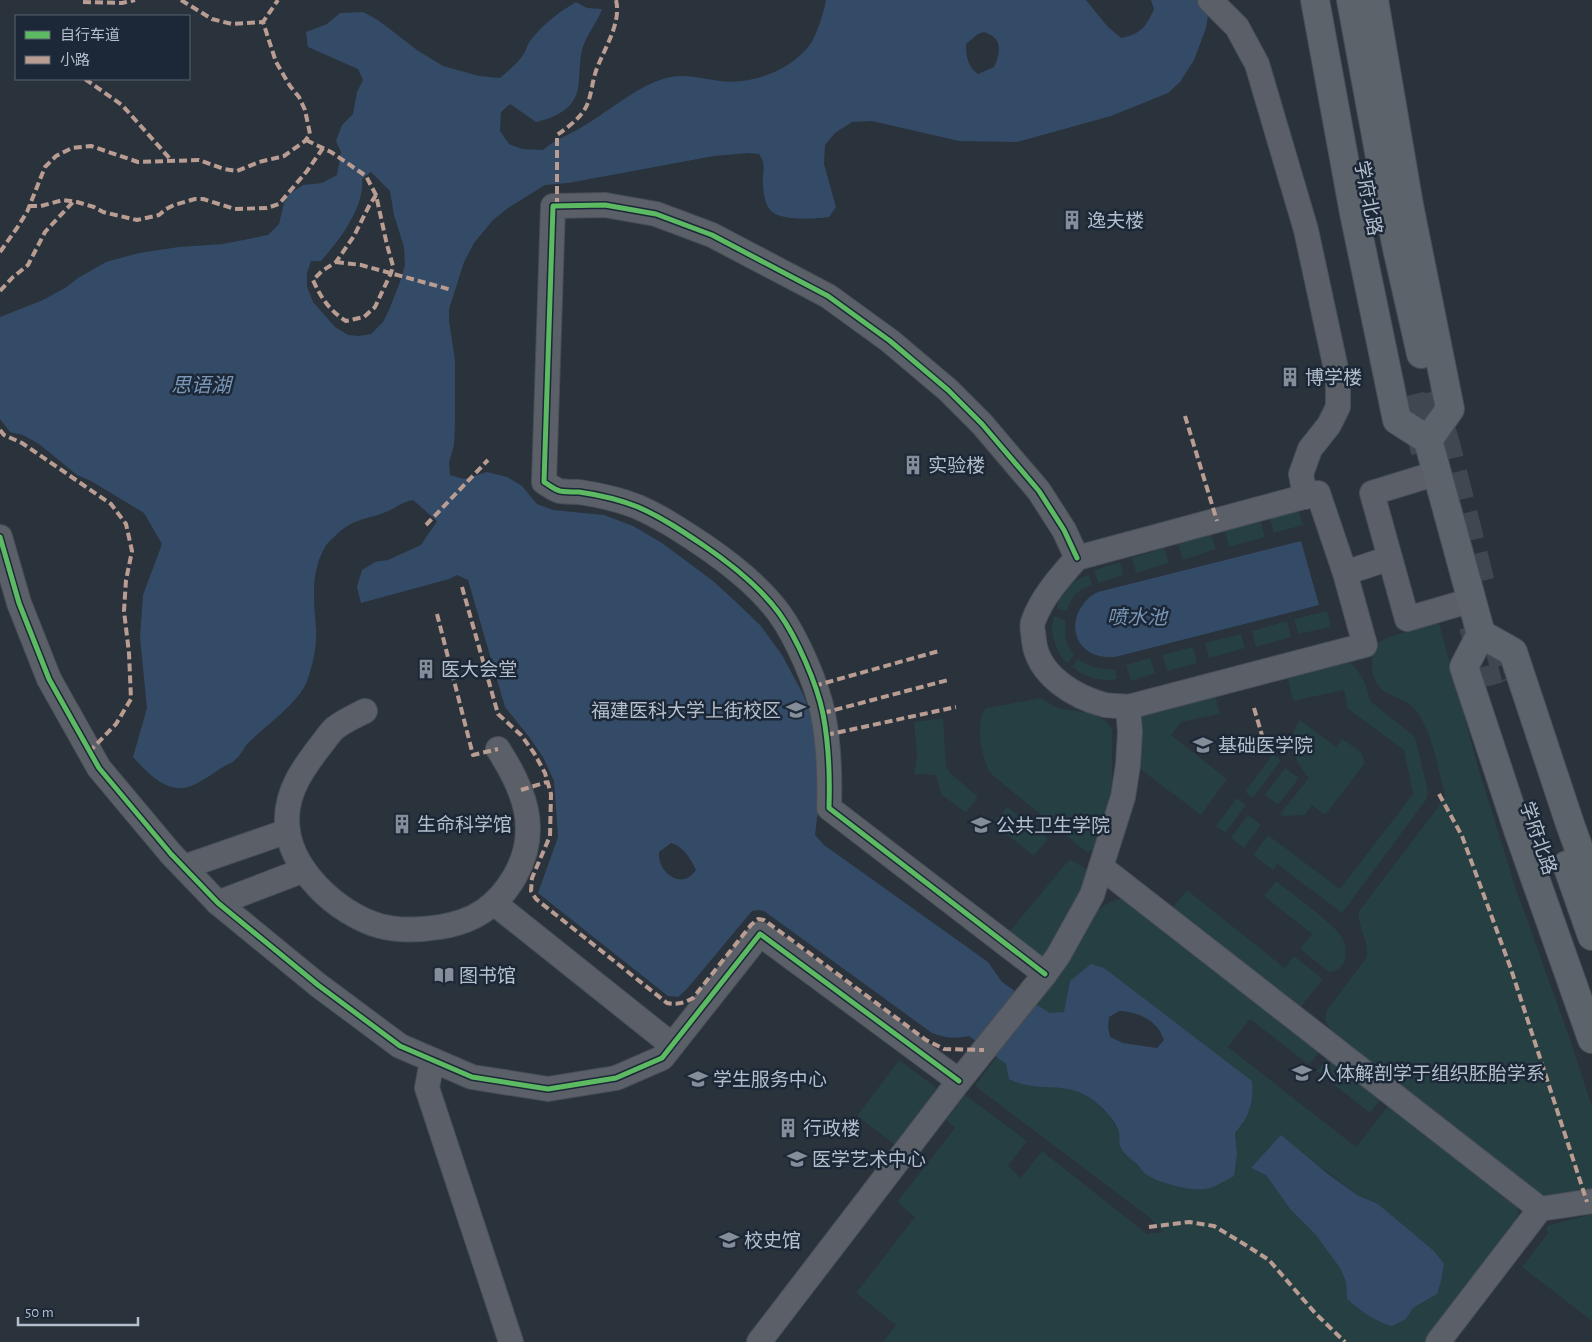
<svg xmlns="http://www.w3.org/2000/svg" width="1592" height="1342" font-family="'Alegreya Sans','Noto Sans SC',sans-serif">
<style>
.green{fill:#263f42;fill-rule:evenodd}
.water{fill:#344b67;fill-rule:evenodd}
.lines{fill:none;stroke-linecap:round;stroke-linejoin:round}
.major-tunnel{stroke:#3f4751;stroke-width:28;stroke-dasharray:28 14;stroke-linecap:butt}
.minor-casing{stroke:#484e55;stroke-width:26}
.major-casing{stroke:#484e57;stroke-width:30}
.minor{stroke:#5b6068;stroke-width:24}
.major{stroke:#5d636a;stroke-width:28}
.quiet{stroke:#b99d93;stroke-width:4;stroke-dasharray:8 4;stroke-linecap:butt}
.cycleway-casing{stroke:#1c2837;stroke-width:8}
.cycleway{stroke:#5cba63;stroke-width:5}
.labels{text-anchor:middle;stroke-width:5;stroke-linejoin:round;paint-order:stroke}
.street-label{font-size:19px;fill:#b4becc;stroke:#1c2837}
.poi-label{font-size:19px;fill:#b4becc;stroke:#1c2837;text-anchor:start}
.water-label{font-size:20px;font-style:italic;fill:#7996b6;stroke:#1c2837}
</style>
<rect width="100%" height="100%" fill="#2a323b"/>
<g class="green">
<path d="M1298,509L1303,525L1274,533L1269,518Z"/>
<path d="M1261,522L1265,537L1229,547L1225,531Z"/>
<path d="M1211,534L1216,549L1183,560L1178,544Z"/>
<path d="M1164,548L1169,563L1136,573L1132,558Z"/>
<path d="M1120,562L1124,575L1098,583L1094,570Z"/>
<path d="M1089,575L1092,585C1079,588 1070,598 1067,611L1057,609C1058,593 1074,579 1089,575Z"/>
<path d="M1327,611L1331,627L1298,634L1294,619Z"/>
<path d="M1054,616L1065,620L1066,642L1074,655L1067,664C1056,651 1048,633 1054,616Z"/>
<path d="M1287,621L1291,637L1256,647L1252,631Z"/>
<path d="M1439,623L1479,770L1515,886L1571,1042L1592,1107V1198L1544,1202L1332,1031C1325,1022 1323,1018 1329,1007L1367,957C1369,940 1357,928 1359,911L1436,810L1445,796C1438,770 1433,734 1417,712C1407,698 1394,699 1382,690C1376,684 1371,675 1372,666C1372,658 1372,650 1377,644C1386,635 1425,627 1439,623Z"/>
<path d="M1241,634L1245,648L1209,658L1205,643Z"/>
<path d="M1193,647L1197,663L1167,671L1162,655Z"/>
<path d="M1150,658L1155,673L1131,681L1126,665Z"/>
<path d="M1078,659C1089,667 1102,670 1115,669L1117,679C1101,682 1084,678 1072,666Z"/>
<path d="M1350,662C1362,675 1367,684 1370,701L1415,737L1428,792L1426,800L1342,913L1277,864L1273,870L1253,855L1268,835L1340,889L1413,794L1404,750L1348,709L1344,690L1293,701L1287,675Z"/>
<path d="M1213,689L1220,714L1181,722L1171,735L1227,779L1201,815L1132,763V711Z"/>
<path d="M1041,698L1057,708L1095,714L1107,722L1112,730V781L1107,814L1097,848L1087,852L1079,846L992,775C982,763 973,718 987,708Z"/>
<path d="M943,718L946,765L950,773L978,797L966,813L941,794L936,775L914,774L917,755L914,722Z"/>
<path d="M1300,720L1336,747L1342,739L1361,752L1365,763L1325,815L1312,805L1305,815L1283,816L1280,814L1309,778C1293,759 1286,742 1300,720Z"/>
<path d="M1273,754L1281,760L1253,798L1245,792Z"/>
<path d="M1285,768L1299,778L1278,805L1265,795Z"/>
<path d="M1237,798L1246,805L1225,833L1216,826Z"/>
<path d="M1007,807L1046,836L1047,840L1034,856L992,823Z"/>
<path d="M1248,815L1261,825L1244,848L1231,838Z"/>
<path d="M1071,860L1086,869L1089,875L1045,969L1004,938L1068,861Z"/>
<path d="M1276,881C1291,893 1335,924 1343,939C1346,946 1346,952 1345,959C1344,967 1337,971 1329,972L1300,949L1312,934L1264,896Z"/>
<path d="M1187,890L1285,968L1294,956L1323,979L1295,1014L1168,913Z"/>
<path d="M1126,898L1323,1047L1309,1065L1250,1019L1228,1047L1356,1147L1392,1101L1516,1202L1519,1213L1516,1223L1431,1342H883L896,1325L856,1293L915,1217L897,1202L955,1128L946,1120L965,1095L1027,1141L1008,1166L1021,1178L1042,1151L1147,1234L1163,1232L1150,1218L975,1086L997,1056L1006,1064L1010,1079L1028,1086H1047L1076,1090L1093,1100L1110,1116L1119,1132L1120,1146L1125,1155L1139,1165L1144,1172L1166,1183L1199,1189L1237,1154L1235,1133L1244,1123L1103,968L1064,1013H1050L1032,1003C1042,987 1052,972 1062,957C1078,933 1094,901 1126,898ZM1306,1156L1357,1195L1378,1204L1403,1226L1437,1294L1413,1308L1406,1319L1347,1299L1346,1282L1340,1268L1316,1235L1290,1209L1266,1175L1251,1168Z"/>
<path d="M1331,1054L1384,1095L1370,1113L1317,1071Z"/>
<path d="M899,1060L937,1088L894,1144L857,1116Z"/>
<path d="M1592,1214V1321L1522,1267L1548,1233L1546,1226Z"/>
</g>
<g class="water">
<path d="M826,0H1086L1107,26L1121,38C1141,34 1146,27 1154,9L1151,0H1216L1208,15L1206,28L1194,60L1180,82L1168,93L1111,116L1017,142L959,141L872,121L852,122L835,133L825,145L824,164L836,207L829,217C816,219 781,221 771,211C764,204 763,189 763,180C763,168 766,165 759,154L748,153L714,156L568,183L545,185L508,208L493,220L474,243L464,262L449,309V320L455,361V423L454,445L449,462L450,475L464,479L487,472L507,477L522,486L537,504L553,510L604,515L633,526L662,543L713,581L736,602L761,626L782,655L803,694L812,719L821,786L815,835L824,845L988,962L1002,982L1019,994L1050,1013L1064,1012L1070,981L1091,964L1104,968L1252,1081C1254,1102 1249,1118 1235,1133L1237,1154L1234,1176C1226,1180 1218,1185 1210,1188C1195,1193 1157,1183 1144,1173C1141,1170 1140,1166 1137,1164C1131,1159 1124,1155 1121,1148C1118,1143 1120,1138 1119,1133C1116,1120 1103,1108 1093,1100C1066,1079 1036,1094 1009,1079L1006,1064L969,1036C955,1039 945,1038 932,1033L764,911L758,910L752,911L686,990L678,997L668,996L538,893L558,837L554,781L543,757L530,738L505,707L468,580L457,575L449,579L361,603L357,587L362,570L375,562L388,560L421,545L437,521L413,500C400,503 396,508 386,512C364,520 352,519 335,536C332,539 327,543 325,547C310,573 314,600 316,629C317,646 313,665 307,681C299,703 264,727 247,744C243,749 241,755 236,759C233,763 227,764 223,767C211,774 194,789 179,788C161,788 144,769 133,757L147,708L140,637L143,595L162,544L144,513L91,481L77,475L39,444L23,435L10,432L0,419V317L43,300L65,288L78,278L106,262L139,253L179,247L223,244L268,235L279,224L284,203L289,194L303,185L322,183L337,175L341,152L336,141L342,125L353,114L357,92L363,80L358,69L308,47L306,32L327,24L340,13L363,12L378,20L417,50L443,66L479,76L500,78C508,71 517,64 523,55C526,51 527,45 530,41C542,25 559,12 576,2L587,8L602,9C597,23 586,35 582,50C579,63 580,76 578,88C575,109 554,118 536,122L510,104L501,112L500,131L509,144L522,149L543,150C554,140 569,135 582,127C608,112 642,82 671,77C689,74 703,79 720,81C751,85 789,71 809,46C816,38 824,11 826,0ZM984,32C1003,38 1001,52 994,67L978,74C968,67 966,57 966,44L978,34ZM371,172L390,191L394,215L404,247L405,265L400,282L389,310L383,322L371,334L359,336L348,335L335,327L313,302L307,287V273L311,261H321C339,241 365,207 362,179ZM671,843C683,846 691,859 696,870C681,892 657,871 659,852ZM1119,1011C1131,1011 1147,1016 1156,1026C1159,1029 1162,1035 1164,1040L1157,1048L1123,1043L1110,1037L1108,1027L1109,1017Z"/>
<path d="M1301,541L1319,605L1115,657C1105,657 1096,657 1088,651C1065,635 1076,602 1098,592Z"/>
<path d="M1281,1135L1328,1174L1357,1195L1378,1204L1435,1252L1444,1264L1441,1281L1437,1294L1413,1308L1406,1319L1392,1326C1374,1321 1361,1311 1347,1299L1346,1282L1340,1268L1329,1253L1316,1235L1290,1209L1266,1175L1251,1168Z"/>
</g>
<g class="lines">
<g class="major-tunnel">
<path d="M1430,392L1446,444L1482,587"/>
<path d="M1411,395L1425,452"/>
<path d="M1473,626L1489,686"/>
<path d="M1496,638L1508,680"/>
</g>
<defs>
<g id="minor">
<path d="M1210,0L1237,27L1257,64L1306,230L1338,378V407L1329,425L1310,449L1301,474L1305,497"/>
<path d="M1437,473L1372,493L1407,619L1472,600"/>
<path d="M1318,493L1345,573L1365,645L1128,707C1120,706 1112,706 1105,705C1074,697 1038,675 1034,641C1034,635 1031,627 1033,622C1041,598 1060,577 1077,558Z"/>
<path d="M0,537L19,603L49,679L99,768L171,854L218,903L318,985L400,1046L472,1077L548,1089L616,1078L662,1058L760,934L959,1081"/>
<path d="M1345,573L1390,558"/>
<path d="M365,711C355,716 344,721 335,728C330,732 325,740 321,745C304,767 287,790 287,819C286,867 337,914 380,926C399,931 421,930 440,927C474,922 498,906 515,876C541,830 524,789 498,749"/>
<path d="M184,867L288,831"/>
<path d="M1101,867L1540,1209"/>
<path d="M218,903L304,870"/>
<path d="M494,903L672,1045"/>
<path d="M1045,974L829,808C830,777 829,745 823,714C817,684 797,638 779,613C759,586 731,564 703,545C682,531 661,517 638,507C618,499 600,495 579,492C573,492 566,492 560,491C555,490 549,485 544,482L553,206L605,205L656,214L712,235L828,296L890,341L948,390L982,424L1039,491L1064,530L1077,558"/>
<path d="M432,1060L427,1088L511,1342"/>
<path d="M759,1342L959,1081L1045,974L1058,956L1092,895L1123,797L1128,765L1130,732L1128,707"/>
<path d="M1438,1342L1540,1209L1592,1201"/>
</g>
<g id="major">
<path d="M1315,0L1354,213L1397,420L1428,440L1481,634L1464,667L1519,833L1592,1039"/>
<path d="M1351,0L1396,244L1421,354"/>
<path d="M1374,0L1409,205L1450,409L1428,440"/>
<path d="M1481,634L1513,652L1570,824L1592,885"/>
<path d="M1567,865L1592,936"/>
</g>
</defs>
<use href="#minor" class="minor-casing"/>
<use href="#major" class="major-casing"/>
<use href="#minor" class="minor"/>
<use href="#major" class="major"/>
<g class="quiet">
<path d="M181,0L212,19L232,24L263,22"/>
<path d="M83,2L122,3L135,0"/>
<path d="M85,79L122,105L172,161"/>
<path d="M306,140L331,152L366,176L376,195L387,245L393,266L391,273L375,307L364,317L346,321C329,310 321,298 313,280L322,271L336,262L354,236L369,206L376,195"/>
<path d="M29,206H41L63,200L77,202L94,207L103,212L137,220L159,215L166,209L174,205L195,199H203L235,209L267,208L279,204L307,171L323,148"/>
<path d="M557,206V135C568,127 581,118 587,105C591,96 592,84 595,74C602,51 622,25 616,0"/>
<path d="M0,252L17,228L27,212L45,167L56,156L72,148L91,146L138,162L199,160L224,169L237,171L259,162L284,156L305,141L310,134L305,110L299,97L290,86L276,62L263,22L278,0"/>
<path d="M336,262L361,265L452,290"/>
<path d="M0,291L13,277L28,265L45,232L73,202"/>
<path d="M1185,416L1217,521"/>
<path d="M0,430L4,435L22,443L111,504L126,524L132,551L126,580L124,611L129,653L131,699L116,724L89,752"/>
<path d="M426,525L488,460"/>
<path d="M462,587L498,714L521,735L534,753L545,773L551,794L550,836L532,878L531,891L536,899L667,1003C678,1005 684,1003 693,998L751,925L758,919L764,920L793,941L926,1040L944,1049L984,1050"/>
<path d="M437,614L473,755L498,749"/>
<path d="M814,686L939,651"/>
<path d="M1254,708L1266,749"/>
<path d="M823,713L948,680"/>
<path d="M826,735L956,707"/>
<path d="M521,790L547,782"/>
<path d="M1439,794L1462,836L1511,969L1587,1202"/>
<path d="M1149,1227L1189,1222L1214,1226L1244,1244L1269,1260L1316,1314L1345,1342"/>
</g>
<defs>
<g id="cycleway">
<path d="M0,537L19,603L49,679L99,768L171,854L218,903L318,985L400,1046L472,1077L548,1089L616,1078L662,1058L760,934L959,1081"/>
<path d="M1045,974L829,808C830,777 829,745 823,714C817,684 797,638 779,613C759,586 731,564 703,545C682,531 661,517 638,507C618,499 600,495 579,492C573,492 566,492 560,491C555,490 549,485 544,482L553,206L605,205L656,214L712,235L828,296L890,341L948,390L982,424L1039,491L1064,530L1077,558"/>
</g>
</defs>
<use href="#cycleway" class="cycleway-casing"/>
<use href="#cycleway" class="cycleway"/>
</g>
<defs>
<symbol id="building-bare" viewBox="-9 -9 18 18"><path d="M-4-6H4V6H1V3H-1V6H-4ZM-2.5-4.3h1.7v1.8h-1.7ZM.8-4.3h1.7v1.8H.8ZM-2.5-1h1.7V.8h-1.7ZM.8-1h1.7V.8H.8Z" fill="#848d99" stroke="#1c2837" stroke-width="2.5" paint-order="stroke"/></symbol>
<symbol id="university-bare" viewBox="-9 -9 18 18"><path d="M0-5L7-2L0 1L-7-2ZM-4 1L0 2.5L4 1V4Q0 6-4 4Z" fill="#848d99" stroke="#1c2837" stroke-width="2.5" paint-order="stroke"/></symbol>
<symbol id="library-bare" viewBox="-9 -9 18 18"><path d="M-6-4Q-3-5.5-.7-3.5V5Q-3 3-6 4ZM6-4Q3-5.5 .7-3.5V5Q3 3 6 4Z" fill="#848d99" stroke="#1c2837" stroke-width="2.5" paint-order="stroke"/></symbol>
</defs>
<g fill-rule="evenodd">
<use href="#building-bare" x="1058" y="206" width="28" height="28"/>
<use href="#building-bare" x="1276" y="363" width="28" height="28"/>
<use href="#building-bare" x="899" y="451" width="28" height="28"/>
<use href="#building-bare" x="412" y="655" width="28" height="28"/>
<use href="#university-bare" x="782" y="696" width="28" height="28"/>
<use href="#university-bare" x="1189" y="731" width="28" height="28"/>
<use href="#building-bare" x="388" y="810" width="28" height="28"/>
<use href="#university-bare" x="967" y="811" width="28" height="28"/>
<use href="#library-bare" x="430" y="961" width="28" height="28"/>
<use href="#university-bare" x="1288" y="1059" width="28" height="28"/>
<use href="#university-bare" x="684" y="1065" width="28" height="28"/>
<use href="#building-bare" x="774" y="1114" width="28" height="28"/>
<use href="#university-bare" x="783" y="1145" width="28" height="28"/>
<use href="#university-bare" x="715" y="1226" width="28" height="28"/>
</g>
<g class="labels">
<g class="street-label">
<text transform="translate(1369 198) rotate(79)" y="7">学府北路</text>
<text transform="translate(1539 838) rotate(71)" y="7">学府北路</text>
</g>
<g class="poi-label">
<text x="1087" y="227">逸夫楼</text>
<text x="1305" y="384">博学楼</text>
<text x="928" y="472">实验楼</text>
<text x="441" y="676">医大会堂</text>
<text x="781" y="717" text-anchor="end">福建医科大学上街校区</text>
<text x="1218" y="752">基础医学院</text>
<text x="417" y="831">生命科学馆</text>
<text x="996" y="832">公共卫生学院</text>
<text x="459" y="982">图书馆</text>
<text x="1317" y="1080">人体解剖学于组织胚胎学系</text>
<text x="713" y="1086">学生服务中心</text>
<text x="803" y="1135">行政楼</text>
<text x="812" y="1166">医学艺术中心</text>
<text x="744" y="1247">校史馆</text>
</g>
<g class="water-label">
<text x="201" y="392">思语湖</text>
<text x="1137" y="624">喷水池</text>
</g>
</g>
<rect x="15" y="15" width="175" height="65" fill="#1c2837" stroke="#596473"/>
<rect x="25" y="31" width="25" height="8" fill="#5cba63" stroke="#596473"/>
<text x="60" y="40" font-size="15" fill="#b4becc">自行车道</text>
<rect x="25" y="56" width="25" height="8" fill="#b99d93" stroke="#596473"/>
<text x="60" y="65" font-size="15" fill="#b4becc">小路</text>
<path d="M18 1317v8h120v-8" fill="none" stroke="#b4becc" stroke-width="2.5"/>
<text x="25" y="1317" font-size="15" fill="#b4becc" stroke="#1c2837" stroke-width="4" paint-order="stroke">50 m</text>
</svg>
